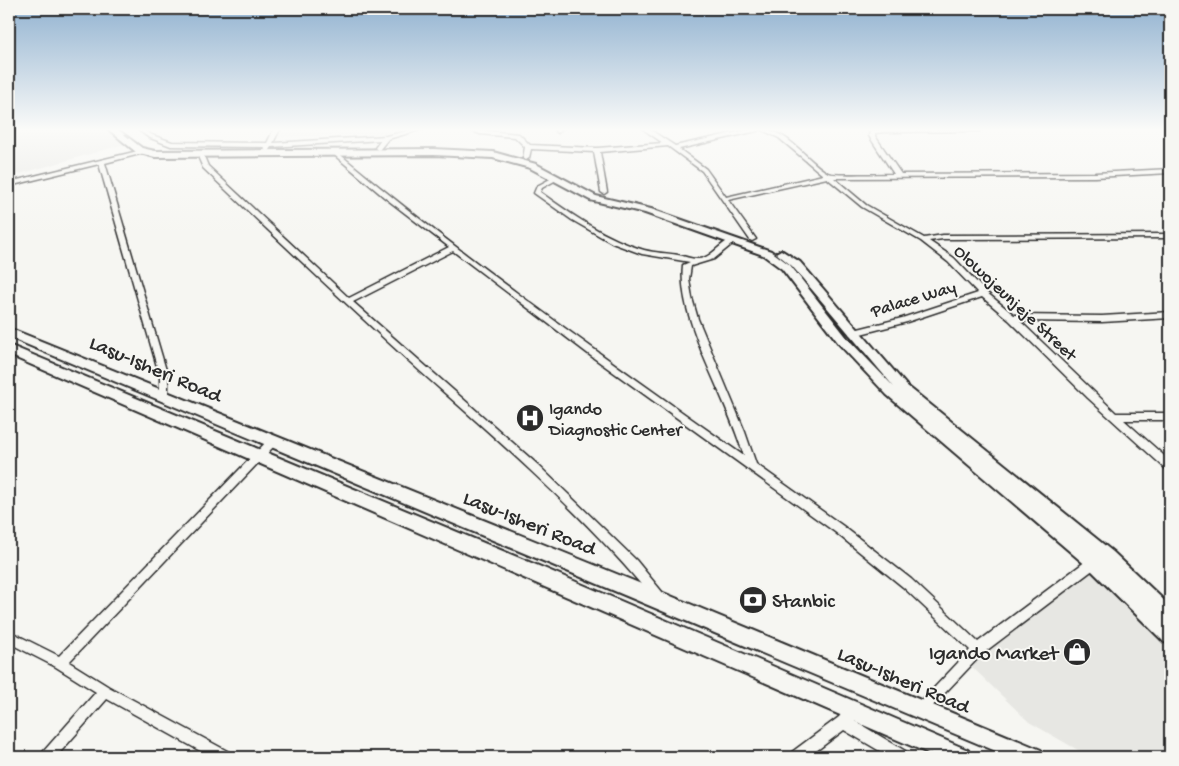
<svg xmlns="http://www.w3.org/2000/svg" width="1179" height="766" font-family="'Gochi Hand',sans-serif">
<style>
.built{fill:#e7e7e3}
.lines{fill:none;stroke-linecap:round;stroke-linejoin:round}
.street-casing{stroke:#2b2b2b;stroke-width:3}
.secondary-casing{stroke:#2b2b2b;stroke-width:4}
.primary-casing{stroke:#2b2b2b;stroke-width:4}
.street{fill:#f6f6f2;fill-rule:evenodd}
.secondary{fill:#f6f6f2;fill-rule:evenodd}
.primary{fill:#f6f6f2;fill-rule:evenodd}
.labels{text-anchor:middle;stroke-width:4;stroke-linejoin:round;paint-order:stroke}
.street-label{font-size:18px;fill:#2b2b2b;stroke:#f6f6f2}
.poi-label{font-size:18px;fill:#2b2b2b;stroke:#f6f6f2;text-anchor:start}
.near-street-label{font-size:21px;fill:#2b2b2b;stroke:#f6f6f2}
.near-poi-label{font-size:21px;fill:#2b2b2b;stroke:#f6f6f2;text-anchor:start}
</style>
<rect width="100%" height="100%" fill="#f6f6f2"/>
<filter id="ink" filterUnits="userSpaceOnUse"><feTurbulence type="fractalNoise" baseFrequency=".02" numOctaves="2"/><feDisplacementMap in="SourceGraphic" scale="10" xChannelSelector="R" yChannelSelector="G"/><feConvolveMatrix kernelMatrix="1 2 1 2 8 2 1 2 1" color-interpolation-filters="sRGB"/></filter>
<g filter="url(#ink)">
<g class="built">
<path d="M9,129H117L132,142L9,177Z"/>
<path d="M282,129H392L391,134L278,137Z"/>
<path d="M1096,568L1170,641V757H1090L1029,722L968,663Z"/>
</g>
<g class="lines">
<defs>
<g id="street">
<path d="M137,129H143L152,135L172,142L267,143L274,129H280L273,143L386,136L415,129H423L388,139L380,149L378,150L375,148L381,140L271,147L269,150L267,151L264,149L265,147L171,146L148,137Z"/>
<path d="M468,129L519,134L530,145L597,148L663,143L643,129H649L675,146L751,129H760L757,131L679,149L706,169L726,197L823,175L779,138L760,129C788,129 806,161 828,173C834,176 884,174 894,174L869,136L870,131L882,129H982L979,131L884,132L875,133V136L901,174L1095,173L1170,169V173L1095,177L834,178L866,205L924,238L943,235L1170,234V238L943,239L929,241L954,258L986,292L1014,315L1102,316L1170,312V318L1102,322L1020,321L1116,413H1170V420H1124L1170,461V471L1167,470L1088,398L1009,320L982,297L907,322L853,336L850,335L849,333L850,331L902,318L978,293L948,262L921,241L862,207L827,178L728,200L756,239L752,241L750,240L702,171L668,146L600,152L607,192L604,194L601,192L594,152L531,149L529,158L526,160L523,158L525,147L515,137L480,134Z"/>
<path d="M556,129H562L558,133L555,131Z"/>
<path d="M142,150L145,152L144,153L105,163L168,377V395L167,397H161L160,395V377L99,164L9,186V182Z"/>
<path d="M200,152L203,154L208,166L349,298L449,247L384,197L332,153L337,152C466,260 606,358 744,456C733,421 717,388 703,355C692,326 680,296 683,265L690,262L642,254L612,243L572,220L534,193L537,186L554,177H558V179L542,188L540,192C572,215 606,239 644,250C655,253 667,253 678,255C684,256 691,259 697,259C712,260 723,237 736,239V241L714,259L691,266L689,279L692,298L698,319L745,432L756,464L843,526L911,579L978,642L1090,558L1094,557L1098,558L1099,562L1098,566L982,654L924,715L920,717L916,715L914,711L916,707L970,650L903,587L835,532L591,356L453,251L353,302L538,465L636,560L663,593L665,597L663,601L659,602L655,601C586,516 502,444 421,372C347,305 275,237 203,168L197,154Z"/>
<path d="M273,437L276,438L278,441L276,444L69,662L109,687L229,752L231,757H211L107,699L56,757H41L43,752L96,692L56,667L9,643V631L59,656L270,438Z"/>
<path d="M852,703L856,705L858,709L853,720L907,752L909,757H890L844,730L808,757H790L792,752L839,717L848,705Z"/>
</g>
<path id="secondary" d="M108,129H117L142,148L155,151L434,149L493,152L536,164L596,196L651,209L771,251L790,265L848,339L894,387L792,266L776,253L781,250L800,262L906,385L1113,552L1170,606V644L1164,642L1088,567L887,395L840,345L782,269L763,255L645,213L590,200L530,168L493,158L434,155L155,157L136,152Z"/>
<g id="primary">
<path d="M9,328L666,594L1041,750L1044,757H1010L9,337Z"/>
<path d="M9,345L546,569L968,750L971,757H937L9,355Z"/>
</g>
</defs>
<use href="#street" class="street-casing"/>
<use href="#secondary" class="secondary-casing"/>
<use href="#primary" class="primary-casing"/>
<use href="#street" class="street"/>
<use href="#secondary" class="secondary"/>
<use href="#primary" class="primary"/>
</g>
</g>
<linearGradient id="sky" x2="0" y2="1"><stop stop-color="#91b2d0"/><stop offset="0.55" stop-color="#fbfbf9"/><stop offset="1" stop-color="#fbfbf9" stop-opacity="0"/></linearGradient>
<rect width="1179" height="236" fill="url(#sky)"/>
<defs>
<symbol id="hospital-disc" viewBox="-11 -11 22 22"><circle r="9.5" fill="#2b2b2b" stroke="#f6f6f2"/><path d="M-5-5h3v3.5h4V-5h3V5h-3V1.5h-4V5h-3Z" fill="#fff"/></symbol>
<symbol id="bank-disc" viewBox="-11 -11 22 22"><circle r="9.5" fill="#2b2b2b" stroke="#f6f6f2"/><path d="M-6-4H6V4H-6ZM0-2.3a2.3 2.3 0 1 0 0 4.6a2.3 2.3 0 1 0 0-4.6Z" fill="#fff"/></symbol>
<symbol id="shop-disc" viewBox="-11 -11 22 22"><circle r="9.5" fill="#2b2b2b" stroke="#f6f6f2"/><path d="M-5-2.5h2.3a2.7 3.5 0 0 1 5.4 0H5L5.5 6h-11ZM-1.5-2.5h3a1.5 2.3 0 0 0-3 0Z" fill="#fff"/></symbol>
</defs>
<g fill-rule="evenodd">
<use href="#hospital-disc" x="514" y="402" width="32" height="32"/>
<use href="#bank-disc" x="737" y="584" width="32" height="32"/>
<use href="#shop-disc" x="1061" y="636" width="32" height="32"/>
</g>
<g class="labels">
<g class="street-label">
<text transform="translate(913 298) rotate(-17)" y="6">Palace Way</text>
<text transform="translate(1016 302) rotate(43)" y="6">Olowojeunjeje Street</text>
</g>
<g class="poi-label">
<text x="549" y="414">Igando<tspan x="549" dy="21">Diagnostic Center</tspan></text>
</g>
<g class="near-street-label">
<text transform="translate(156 368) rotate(23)" y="7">Lasu-Isheri Road</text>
<text transform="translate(530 522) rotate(22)" y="7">Lasu-Isheri Road</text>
<text transform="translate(904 679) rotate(23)" y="7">Lasu-Isheri Road</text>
</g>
<g class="near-poi-label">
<text x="772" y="607">Stanbic</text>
<text x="1058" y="659" text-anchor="end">Igando Market</text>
</g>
</g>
<rect width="1179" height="766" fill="none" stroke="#f6f6f2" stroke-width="30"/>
<rect x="15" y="15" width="1149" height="736" fill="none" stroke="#2b2b2b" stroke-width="2" filter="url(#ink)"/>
</svg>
